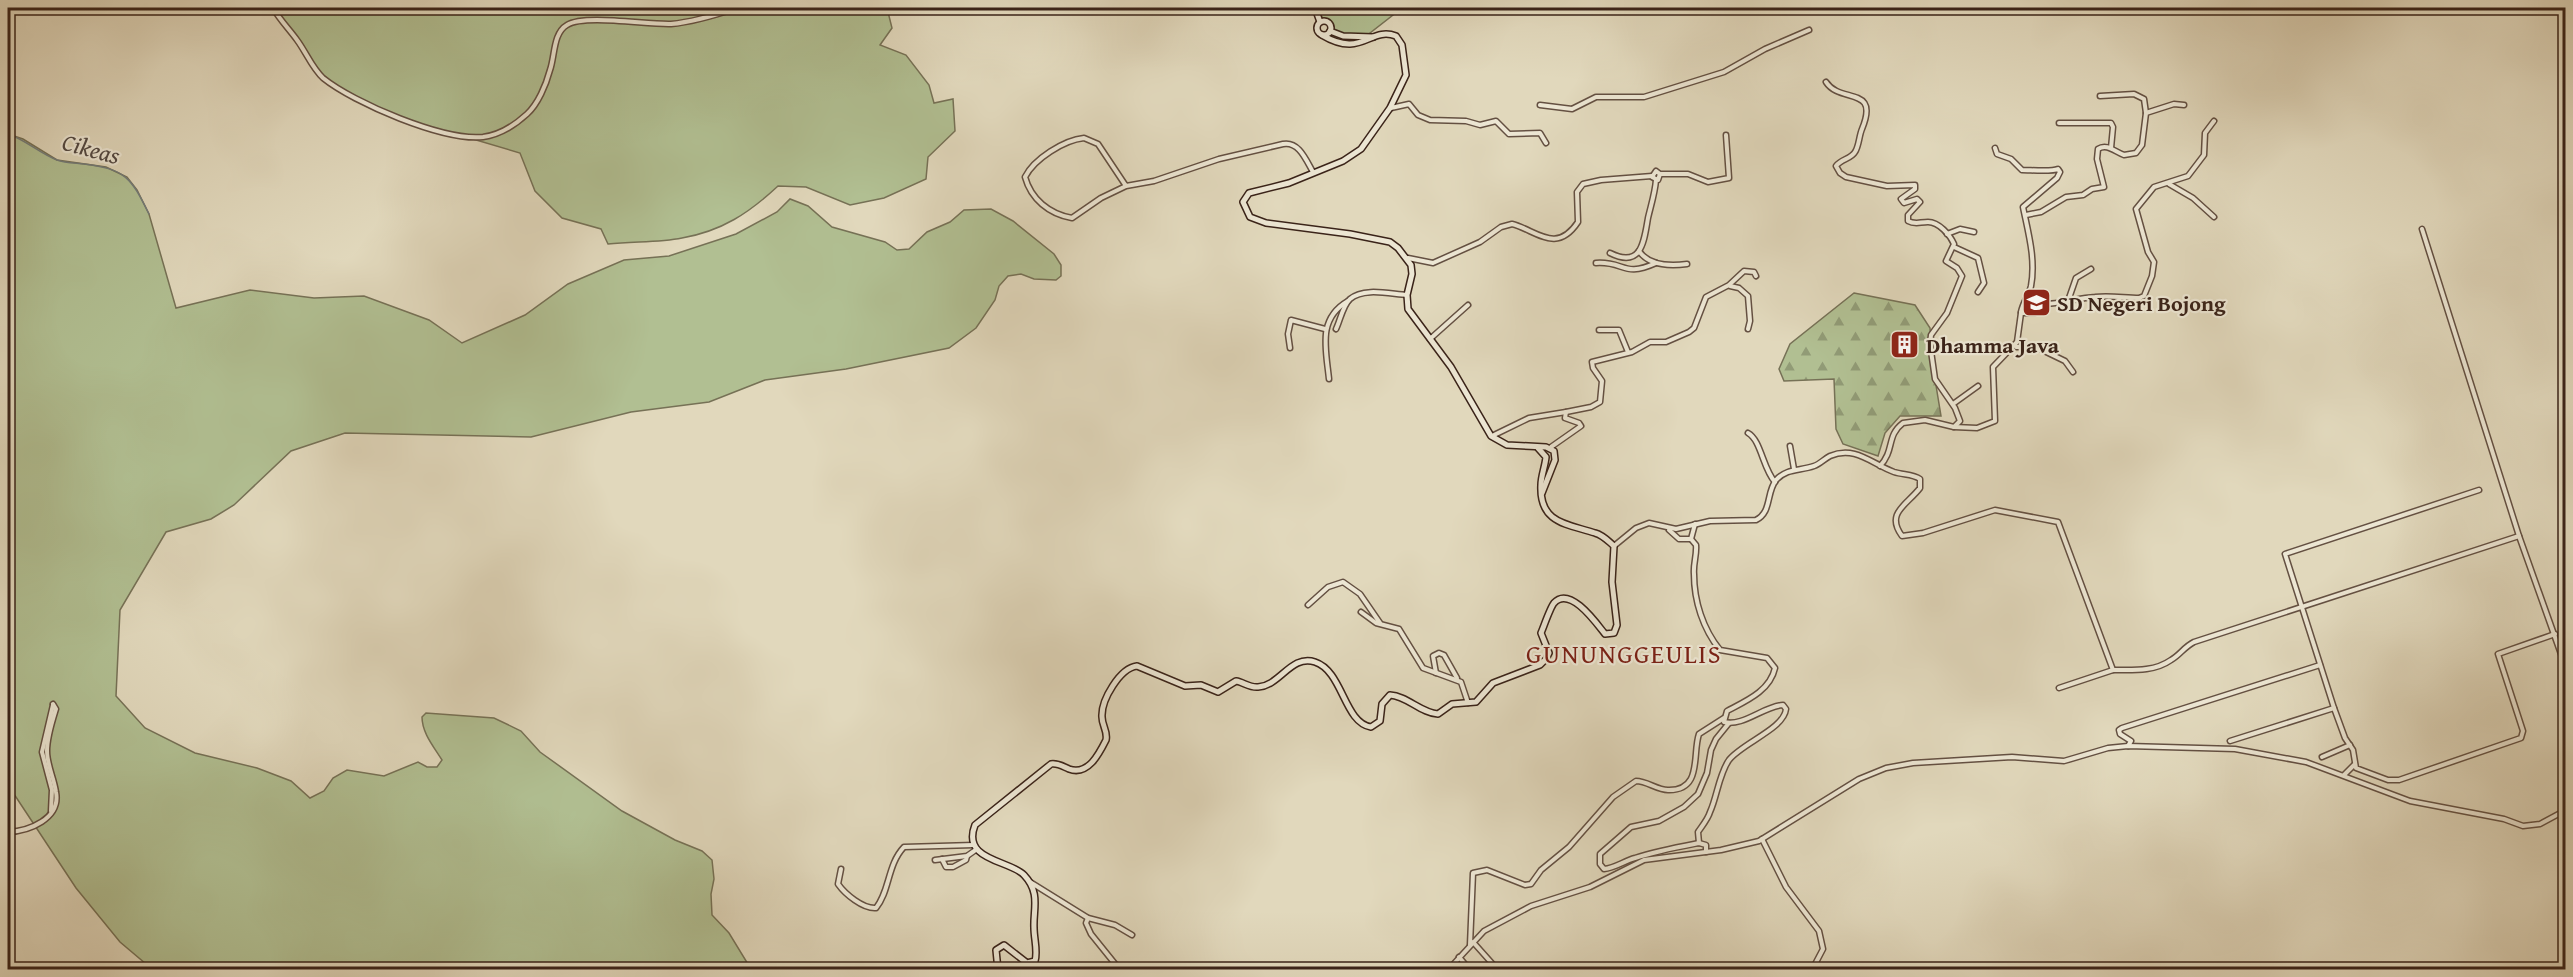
<svg xmlns="http://www.w3.org/2000/svg" width="2573" height="977" font-family="'Gentium Book Plus',serif">
<style>
.green{fill:#b1bf92;stroke:#767156;stroke-width:1.5}
.forest{fill:url(#forest-firs);stroke:#767156;stroke-width:1.5}
.lines{fill:none;stroke-linecap:round;stroke-linejoin:round}
.stream{stroke:#737c7a;stroke-width:1.5}
.minor-casing{stroke:#645042;stroke-width:7}
.secondary-casing{stroke:#3a2319;stroke-width:8}
.minor{stroke:#ece6d3;stroke-width:4}
.secondary{stroke:#ece6d3;stroke-width:5}
.labels{text-anchor:middle;stroke-width:4.5;stroke-linejoin:round;paint-order:stroke}
.poi-label{font-size:22px;font-weight:bold;fill:#3a2319;stroke:#ece6d3;text-anchor:start}
.water-label{font-size:24px;font-style:italic;fill:#524842;stroke:#ece6d3}
.quarter-label{font-size:26px;letter-spacing:1.5px;fill:#7a1f14;stroke:#ece6d3}
</style>
<defs>
<pattern id="forest-firs" width="22" height="20" patternUnits="userSpaceOnUse" patternTransform="scale(1.5)"><rect width="22" height="20" fill="#b1bf92"/><path d="M5 1l3.5 6h-7zM16 11l3.5 6h-7z" fill="#919b76"/></pattern>
</defs>
<rect width="100%" height="100%" fill="#e1d8bc"/>
<filter id="stains"><feTurbulence type="fractalNoise" baseFrequency=".00333" numOctaves="4"/><feColorMatrix values="0 0 0 0 .2 0 0 0 0 .09 0 0 0 0 .02 0 0 0 .5 -.17"/></filter>
<radialGradient id="worn" r=".72"><stop offset=".6" stop-color="#630" stop-opacity="0"/><stop offset="1" stop-color="#630" stop-opacity=".3"/></radialGradient>
<g class="green">
<path d="M273,8H887L892,28L880,45L906,55L929,85L934,103L953,99L955,131L928,157L926,179L884,198L850,205L806,187L778,186C749,213 722,231 682,238C658,243 633,241 608,244L601,229L562,218L535,191L520,153L466,137L437,132L341,92L320,75Z"/>
<path d="M1319,8H1402L1361,40H1342L1322,18Z"/>
<path d="M8,134L23,139L57,160L106,167L127,177L137,190L149,214L176,308L250,290L314,298L364,296L429,320L462,343L525,315L568,284L624,260L669,256L736,234L777,212L790,199L808,206L832,227L885,242L897,250L909,249L927,232L950,222L964,210L991,209L1013,221L1054,254L1061,265V276L1056,280L1034,279L1021,274L1008,276L999,286L995,300L976,328L949,348L846,369L765,380L709,402L631,412L531,437L345,433L291,451L234,505L211,519L166,532L120,610L116,696L145,728L195,753L257,768L291,781L310,798L324,791L333,778L347,770L384,776L418,762L427,767H437L442,760C434,747 422,733 422,717L426,713L494,718L521,731L540,752L622,811L675,840L702,851L712,860L714,879L711,894L712,915L729,933L751,969H152L120,942L76,888L8,785Z"/>
</g>
<path class="forest" d="M1854,293L1915,305L1930,328L1932,361L1941,416H1900L1885,433L1878,456L1843,444L1836,429L1834,379L1784,381L1779,369L1790,344Z"/>
<g class="lines">
<path class="stream" d="M8,134C26,140 39,153 57,160C65,163 76,163 84,164C126,169 131,178 149,214"/>
<defs>
<g id="minor">
<path d="M273,8C280,20 289,29 297,40C306,52 312,68 323,78C354,103 443,141 483,137C499,135 515,125 527,114C538,104 546,85 550,70C555,56 553,33 567,25C585,14 647,25 671,24C694,22 716,15 737,8"/>
<path d="M1826,82C1840,104 1880,85 1862,129C1859,136 1859,146 1855,152C1851,159 1841,159 1836,166L1840,173L1846,177L1887,186L1915,185V189L1901,199L1904,203L1917,199L1920,202L1908,215V221C1915,225 1920,222 1928,222C1939,222 1950,235 1954,244L1946,261L1957,268L1962,276L1947,313L1931,335L1930,344L1935,379L1955,408L1960,421L1954,427L1925,420L1903,423C1886,436 1895,450 1880,466"/>
<path d="M2100,96L2134,94L2144,99L2146,113"/>
<path d="M1540,105L1572,109L1596,97H1644L1724,72L1765,49L1809,30"/>
<path d="M1391,108L1409,104L1418,115L1430,120L1466,121L1480,125L1496,121L1509,134L1540,133L1546,143"/>
<path d="M2059,123H2111L2113,127L2111,148"/>
<path d="M1995,148L1997,154L2011,159L2022,170C2031,170 2052,172 2058,169L2060,172L2057,178L2023,207C2028,232 2036,259 2031,286C2029,295 2023,302 2021,312"/>
<path d="M1660,174L1658,180L1652,177L1656,171L1660,174H1688L1708,182L1729,178L1726,135"/>
<path d="M2169,184L2193,198L2214,217"/>
<path d="M1126,186L1098,144L1084,138C1064,140 1034,159 1025,177C1031,199 1049,214 1072,218L1101,198L1126,186L1154,181L1219,159L1283,144C1299,141 1306,160 1313,172"/>
<path d="M2026,215L2041,212L2066,197L2083,195L2092,189L2104,187L2097,159L2098,149C2107,143 2115,152 2124,155L2136,153L2142,145L2146,113L2174,104L2184,105"/>
<path d="M2422,229L2519,536L2566,668"/>
<path d="M1947,234L1960,229L1974,232"/>
<path d="M1954,247L1978,258L1984,283L1978,292"/>
<path d="M1639,251C1649,266 1671,266 1687,264"/>
<path d="M1610,253C1642,269 1644,241 1648,218C1651,205 1655,193 1656,180"/>
<path d="M1408,258L1433,263L1480,242L1501,227L1512,224C1536,230 1556,255 1578,222L1577,192L1583,184L1601,180L1652,176"/>
<path d="M1596,263C1625,261 1623,278 1656,263"/>
<path d="M1730,286L1739,288L1748,296L1750,321L1748,329"/>
<path d="M2068,301L2076,278L2091,269"/>
<path d="M1336,329C1340,321 1343,305 1350,299C1364,287 1390,294 1407,295"/>
<path d="M1599,330H1619L1628,352"/>
<path d="M1430,339L1468,305"/>
<path d="M2016,347H2036L2065,361L2073,372"/>
<path d="M1290,348L1288,334L1291,320L1325,329"/>
<path d="M1329,379C1326,349 1317,319 1348,301"/>
<path d="M1953,404L1978,386"/>
<path d="M1954,427L1977,428L1995,421L1993,367L2017,342L2021,313H2035L2043,304C2061,304 2078,298 2095,297C2110,295 2125,298 2139,298L2144,296L2152,276L2154,262L2148,252L2136,209L2154,187L2188,176L2204,155L2205,133L2214,121"/>
<path d="M1748,433C1761,440 1763,469 1775,482"/>
<path d="M1492,436L1529,418L1566,412"/>
<path d="M1790,446L1794,469"/>
<path d="M1551,447L1581,426L1579,423L1565,418L1566,412L1591,407L1600,402L1602,381L1593,368L1592,362L1632,352L1650,342H1666L1689,332L1694,328L1706,297L1729,285L1744,271L1754,272L1756,276"/>
<path d="M2479,490L2285,554L2334,708L2345,738L2353,750L2356,768L2388,780H2399L2521,738L2523,731L2498,654L2555,634"/>
<path d="M1669,530L1679,539H1691L1695,524"/>
<path d="M1691,539L1696,545C1697,555 1693,564 1694,574C1694,601 1703,629 1720,650L1767,658L1775,668C1770,691 1746,701 1727,711L1724,722C1743,727 1764,706 1783,705L1786,709C1784,729 1742,743 1729,760C1719,774 1717,797 1710,812C1708,819 1702,826 1698,832L1699,843"/>
<path d="M1614,546L1636,528L1649,523L1676,529L1710,521L1756,520C1772,512 1766,493 1776,480C1787,468 1800,471 1814,466C1820,464 1824,459 1830,456C1855,445 1872,464 1894,472C1903,475 1913,474 1920,479V488C1907,505 1885,513 1902,536L1923,533L1995,510L2058,522L2113,670L2059,688"/>
<path d="M1308,605L1328,587L1343,582L1360,594L1380,623"/>
<path d="M1361,612L1376,623L1399,629L1423,668L1461,682L1468,703"/>
<path d="M2113,670C2132,670 2154,672 2171,660C2180,655 2184,647 2194,642L2519,536"/>
<path d="M1436,673L1433,656L1439,653L1444,655L1457,678"/>
<path d="M2230,741L2334,708"/>
<path d="M2128,746L2131,741L2120,734L2119,730L2122,728L2320,665"/>
<path d="M2322,757L2350,745"/>
<path d="M2344,775L2354,765"/>
<path d="M51,811L52,790L42,752L53,705"/>
<path d="M8,832C29,831 61,819 56,792C54,778 47,765 47,751C47,737 52,722 56,709L53,704"/>
<path d="M1762,839L1786,887L1819,931L1823,949L1812,970"/>
<path d="M1706,852V845L1699,843C1678,847 1656,851 1635,858C1624,861 1615,868 1604,869L1600,864V854L1631,827L1659,821L1684,807L1698,794L1707,773L1711,750L1716,739L1729,723"/>
<path d="M942,859L946,867H953L966,860L967,856"/>
<path d="M935,860L967,856L977,849"/>
<path d="M841,869L838,884C845,894 863,909 876,908C890,891 887,865 904,847L974,845"/>
<path d="M1030,882L1088,918L1115,925L1132,935"/>
<path d="M1088,918L1086,923L1091,934L1120,970"/>
<path d="M1473,942L1498,970"/>
<path d="M1470,945L1473,873L1487,870L1525,885L1531,884L1541,870L1569,847L1613,797L1636,781C1647,781 1657,790 1668,790C1703,791 1692,754 1699,734L1724,718"/>
<path d="M1459,957L1470,970"/>
<path d="M1448,970L1484,931L1531,906L1590,887L1644,860L1721,850L1759,841L1859,779L1886,768L1913,763L2012,757L2064,761L2108,748L2128,746L2235,749L2306,762L2410,801L2504,819L2523,826L2540,824L2566,810"/>
</g>
<g id="secondary">
<path d="M1315,8L1320,22"/>
<circle cx="1324" cy="28" r="7"/>
<path d="M1330,31L1343,36L1373,37"/>
<path d="M1322,35C1362,59 1370,26 1396,36L1402,45L1406,75L1390,108L1361,149L1343,161L1289,183L1249,193L1243,202L1250,217L1266,223L1350,234L1390,242L1398,248L1411,265L1412,274L1407,295L1408,309L1451,367L1491,436L1507,445L1546,447L1554,451L1555,460L1542,493"/>
<path d="M998,970L996,950L1004,945L1027,963L1035,961C1038,951 1034,939 1034,928C1033,909 1041,893 1024,875C1010,860 961,861 975,825L1051,764C1058,763 1062,766 1069,769C1088,776 1099,754 1106,740C1108,731 1102,726 1102,717C1101,700 1120,668 1137,666L1185,686L1201,685L1218,692L1236,681C1243,682 1250,688 1258,687C1280,686 1291,654 1315,662C1343,671 1344,723 1371,727L1380,721L1382,704L1390,695C1407,696 1421,713 1438,714L1452,704L1476,702L1493,683L1540,665L1546,659L1549,653L1541,633C1544,626 1550,608 1554,603C1570,585 1597,624 1605,634L1614,633L1617,625L1612,582L1614,546C1608,541 1603,535 1595,533C1568,524 1539,524 1541,485C1541,476 1545,467 1546,457L1538,448"/>
</g>
</defs>
<use href="#minor" class="minor-casing"/>
<use href="#secondary" class="secondary-casing"/>
<use href="#minor" class="minor"/>
<use href="#secondary" class="secondary"/>
</g>
<defs>
<symbol id="school-square" viewBox="-11 -11 22 22"><rect x="-9" y="-9" width="18" height="18" rx="4" fill="#8f2418" stroke="#ece6d3"/><path d="M0-5L7-2L0 1L-7-2ZM-4 1L0 2.5L4 1V4Q0 6-4 4Z" fill="#fff"/></symbol>
<symbol id="building-square" viewBox="-11 -11 22 22"><rect x="-9" y="-9" width="18" height="18" rx="4" fill="#8f2418" stroke="#ece6d3"/><path d="M-4-6H4V6H1V3H-1V6H-4ZM-2.5-4.3h1.7v1.8h-1.7ZM.8-4.3h1.7v1.8H.8ZM-2.5-1h1.7V.8h-1.7ZM.8-1h1.7V.8H.8Z" fill="#fff"/></symbol>
</defs>
<g fill-rule="evenodd">
<use href="#school-square" x="2020" y="286" width="33" height="33"/>
<use href="#building-square" x="1888" y="328" width="33" height="33"/>
</g>
<g class="labels">
<g class="poi-label">
<text x="2057" y="311">SD Negeri Bojong</text>
<text x="1926" y="353">Dhamma Java</text>
</g>
<g class="water-label">
<text transform="translate(91 149) rotate(15)" y="8">Cikeas</text>
</g>
<g class="quarter-label">
<text x="1624" y="663">GUNUNGGEULIS</text>
</g>
</g>
<rect width="2573" height="977" fill="none" stroke="#e1d8bc" stroke-width="30"/>
<rect x="9" y="9" width="2555" height="959" fill="none" stroke="#3a2319" stroke-width="3"/>
<rect x="15" y="15" width="2543" height="947" fill="none" stroke="#3a2319" stroke-width="1.5"/>
<rect width="100%" height="100%" filter="url(#stains)"/>
<rect width="100%" height="100%" fill="url(#worn)"/>
</svg>
